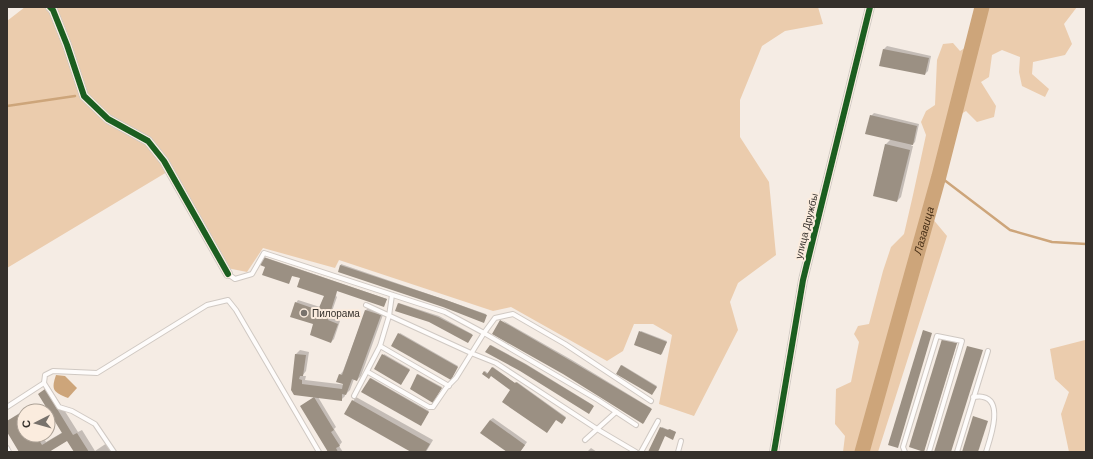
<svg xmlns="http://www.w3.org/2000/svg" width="1093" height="459" font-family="Helvetica,sans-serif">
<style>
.green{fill:#ebccad}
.water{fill:#cda57a}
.shadow{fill:#0003}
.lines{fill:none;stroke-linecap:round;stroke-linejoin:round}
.stream{stroke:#cda57a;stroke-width:2.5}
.river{stroke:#cda57a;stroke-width:15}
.building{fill:#9b9083}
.lane-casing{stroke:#d0c9c3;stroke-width:6}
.street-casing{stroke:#d0c9c3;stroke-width:10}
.lane{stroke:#fefcfb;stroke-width:4}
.street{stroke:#fefcfb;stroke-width:8}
.cycleway-casing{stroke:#fbecde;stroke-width:8}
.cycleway{stroke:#1b5e20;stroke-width:6}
.poi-dot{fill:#78726c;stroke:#fbecde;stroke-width:1.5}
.labels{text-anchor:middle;stroke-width:4;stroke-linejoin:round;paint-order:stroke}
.street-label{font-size:10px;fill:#35302b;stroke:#fbecde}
.poi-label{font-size:10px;fill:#35302b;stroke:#fbecde;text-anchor:start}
.water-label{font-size:11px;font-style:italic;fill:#483017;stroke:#fbecde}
</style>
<rect width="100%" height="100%" fill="#f5ece4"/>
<g class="green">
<path d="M25,7H818L823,24L785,31L762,46L740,100V137L769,182L776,255L738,283L730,302L738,330L694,416L659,404L672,335L653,324H634L623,351L607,361L511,307L493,311L339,260L335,268L263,248L247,272L227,268L172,169L7,268V21Z"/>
<path d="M989,7H1077L1064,24L1072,44L1065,55L1033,62L1032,74L1049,89L1045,97L1022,86L1019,72L1020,57L1002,50L992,55L989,77L981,82L996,106L994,117L977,122L966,111L958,116L932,218L947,236L878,452H843L845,436L835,424L836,389L851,382L859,342L854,334L858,326L869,324L883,271L891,247L904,234L913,195L926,135L921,122L926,111L935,105L937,60L943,44L953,43L960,51L978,40Z"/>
<path d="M1085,340H1086V452H1069L1061,414L1069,392L1055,379L1050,349Z"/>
</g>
<path class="water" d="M56,375L65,376L77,388L68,398C53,392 51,390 56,375Z"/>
<g class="shadow">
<path d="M887,46L931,56L928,71L925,74L881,65L884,49Z"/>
<path d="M874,113L919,124L915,142L911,146H913L901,197L897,201L874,195L886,144L891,139L871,116Z"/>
<path d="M264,257L387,299L384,305L337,290L336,296L337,297L330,317L340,321L334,339L331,342L296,303L298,300L320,307L325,295L301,278L292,275L289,283L266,266Z"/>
<path d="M341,264L446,300L486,314L484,321L444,306L339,271Z"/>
<path d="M399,303L439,316L472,334L468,342L399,304Z"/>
<path d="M370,306L384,312L361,376L357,380L354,379L350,390L346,394H345V396L341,400L318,397L336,427L334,429L342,442L339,446L343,452H330L302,406L316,396L294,394L296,354L300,350L309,352L306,371L302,376H306L305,380L347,385L340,375L343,371L366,310Z"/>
<path d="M502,320L572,360L651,408L644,423L563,373Z"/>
<path d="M641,331L667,341L662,354L635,344Z"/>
<path d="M400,333L458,366L451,379L399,334Z"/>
<path d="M943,339L957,343L924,450L910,446Z"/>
<path d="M491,345L526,364L593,405L589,412L521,370L487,352Z"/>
<path d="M384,354L410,369L401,383L375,369Z"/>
<path d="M622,365L657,386L652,393L617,373Z"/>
<path d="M493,367L516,384L517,382L566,417L562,423L514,386L491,375L483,374L485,371L489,374Z"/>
<path d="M418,374L442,387L433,402L411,389Z"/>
<path d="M371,378L429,411L421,425L370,379Z"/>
<path d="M49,386L78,432L82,430L95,451L107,443L113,452H75L68,440L51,450L52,452H21L7,430V421L26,409L27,411H24V435H42L46,442L63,432L40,394Z"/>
<path d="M356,397L433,440L426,452H413L353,401Z"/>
<path d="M493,418L527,442L520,452H509L490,420Z"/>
<path d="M662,427L669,430L670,429L676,432L673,438L665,435L657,452H649Z"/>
<path d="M591,448L597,452H587Z"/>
</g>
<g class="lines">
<g class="stream">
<path d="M7,106L75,96"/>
<path d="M939,176L1010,230L1052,242L1086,244"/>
</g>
<path class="river" id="s1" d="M862,452L939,176L982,7"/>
</g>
<g class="building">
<path d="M883,49L929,58L925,75L879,66Z"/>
<path d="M870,115L917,126L913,145L865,134Z"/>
<path d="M885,144L910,150L897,202L873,196Z"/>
<path d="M263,257L387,299L384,307L337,291L328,320L338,324L331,343L310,335L313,324L290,317L295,302L318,310L324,296L297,287L300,278L292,276L289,284L262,275L265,267L260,265Z"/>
<path d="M340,265L446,300L487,315L484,323L443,307L338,272Z"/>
<path d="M398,303L438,317L473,335L468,343L429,322L395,311Z"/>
<path d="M365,310L381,315L357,381L352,379L346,395L342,394V401L294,395L291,390L295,354L306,355L303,376H300L299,379L302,380V384L342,389L343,384L336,382L339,374L342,375Z"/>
<path d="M500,320L571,361L652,409L643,424L563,374L492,334Z"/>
<path d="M923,330L932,333L898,448L888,445Z"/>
<path d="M639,331L667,342L661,355L634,345Z"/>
<path d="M398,333L458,367L451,380L391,346Z"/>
<path d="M942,339L957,343L924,452L909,447Z"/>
<path d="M490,345L525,364L594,406L589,414L520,371L485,352Z"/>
<path d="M967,346L983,350L951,452H934Z"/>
<path d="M382,354L410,370L401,385L374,369Z"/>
<path d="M621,365L657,387L652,395L616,374Z"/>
<path d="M492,367L515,383L516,382L566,418L562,424L556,420L547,433L502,402L510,390L491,376L489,379L482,374L484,371L487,374Z"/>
<path d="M417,374L442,388L433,403L410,389Z"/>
<path d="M370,378L429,412L421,426L361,392Z"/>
<path d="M45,389L73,435L77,433L89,452H74L67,441L49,452H19L7,432V421L22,412L24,416V435H36L42,445L62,433L38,394Z"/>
<path d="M314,397L334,430L331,432L340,446L336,448L338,452H328L300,406Z"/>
<path d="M352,400L430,444L425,452H411L344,414Z"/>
<path d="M973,416L988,421L978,452H962Z"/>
<path d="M490,420L525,445L520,452H507L480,433Z"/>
<path d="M660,427L668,430L669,429L676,432L673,440L665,436L658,452H648Z"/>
</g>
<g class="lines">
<defs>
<g id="lane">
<path d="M228,274L235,279L252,274L264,253L445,312L484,333L598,400L636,425"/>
<path d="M366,305L471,353L496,363L597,429L636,452"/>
<path d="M380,346L449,386"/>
<path d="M368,372L429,407H433L446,388L456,378L484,333L495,318L513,314L565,344L651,401"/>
<path d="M354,396L380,346L389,316L392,295"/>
<path d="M973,397C976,397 980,396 983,397C1004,401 990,439 986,452"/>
<path d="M7,407L44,383"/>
<path d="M585,440L616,412"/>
<path d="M7,448L9,452"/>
<path d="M114,452L95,424L72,411L59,407L44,383L45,375L53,371L97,373L207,305L228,300L236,310L319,452"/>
<path d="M641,452L658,421"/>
<path d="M678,452L681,441"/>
<path d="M905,452L903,447L937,336L962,341L929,452"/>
<path d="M957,452L988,351"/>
</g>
<g id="street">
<path d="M50,7L53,10L67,45L84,96L108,119L148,141L164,161L228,274"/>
<path d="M774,452L803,280L870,7"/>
</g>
</defs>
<use href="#lane" class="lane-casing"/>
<use href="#street" class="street-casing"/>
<use href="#lane" class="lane"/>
<use href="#street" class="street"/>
<defs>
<g id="cycleway">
<path d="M50,7L53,10L67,45L84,96L108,119L148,141L164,161L228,274"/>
<path d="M774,452L803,280L870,7"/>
</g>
</defs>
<use href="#cycleway" class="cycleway-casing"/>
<use href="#cycleway" class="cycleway"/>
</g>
<circle class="poi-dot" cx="304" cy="313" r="4"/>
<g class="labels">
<g class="street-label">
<text transform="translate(806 226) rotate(-76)" y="4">улица Дружбы</text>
</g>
<g class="poi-label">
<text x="312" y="317">Пилорама</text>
</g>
<g class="water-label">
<text dy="4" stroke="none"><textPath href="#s1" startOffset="230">Лазавица</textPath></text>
</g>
</g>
<rect width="1093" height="459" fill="none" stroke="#35302b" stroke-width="16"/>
<g transform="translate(36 423) rotate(264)"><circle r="19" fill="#fbecde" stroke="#aca196"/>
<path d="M0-3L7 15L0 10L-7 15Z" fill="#78726c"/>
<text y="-6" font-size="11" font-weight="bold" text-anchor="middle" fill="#35302b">С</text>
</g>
</svg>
